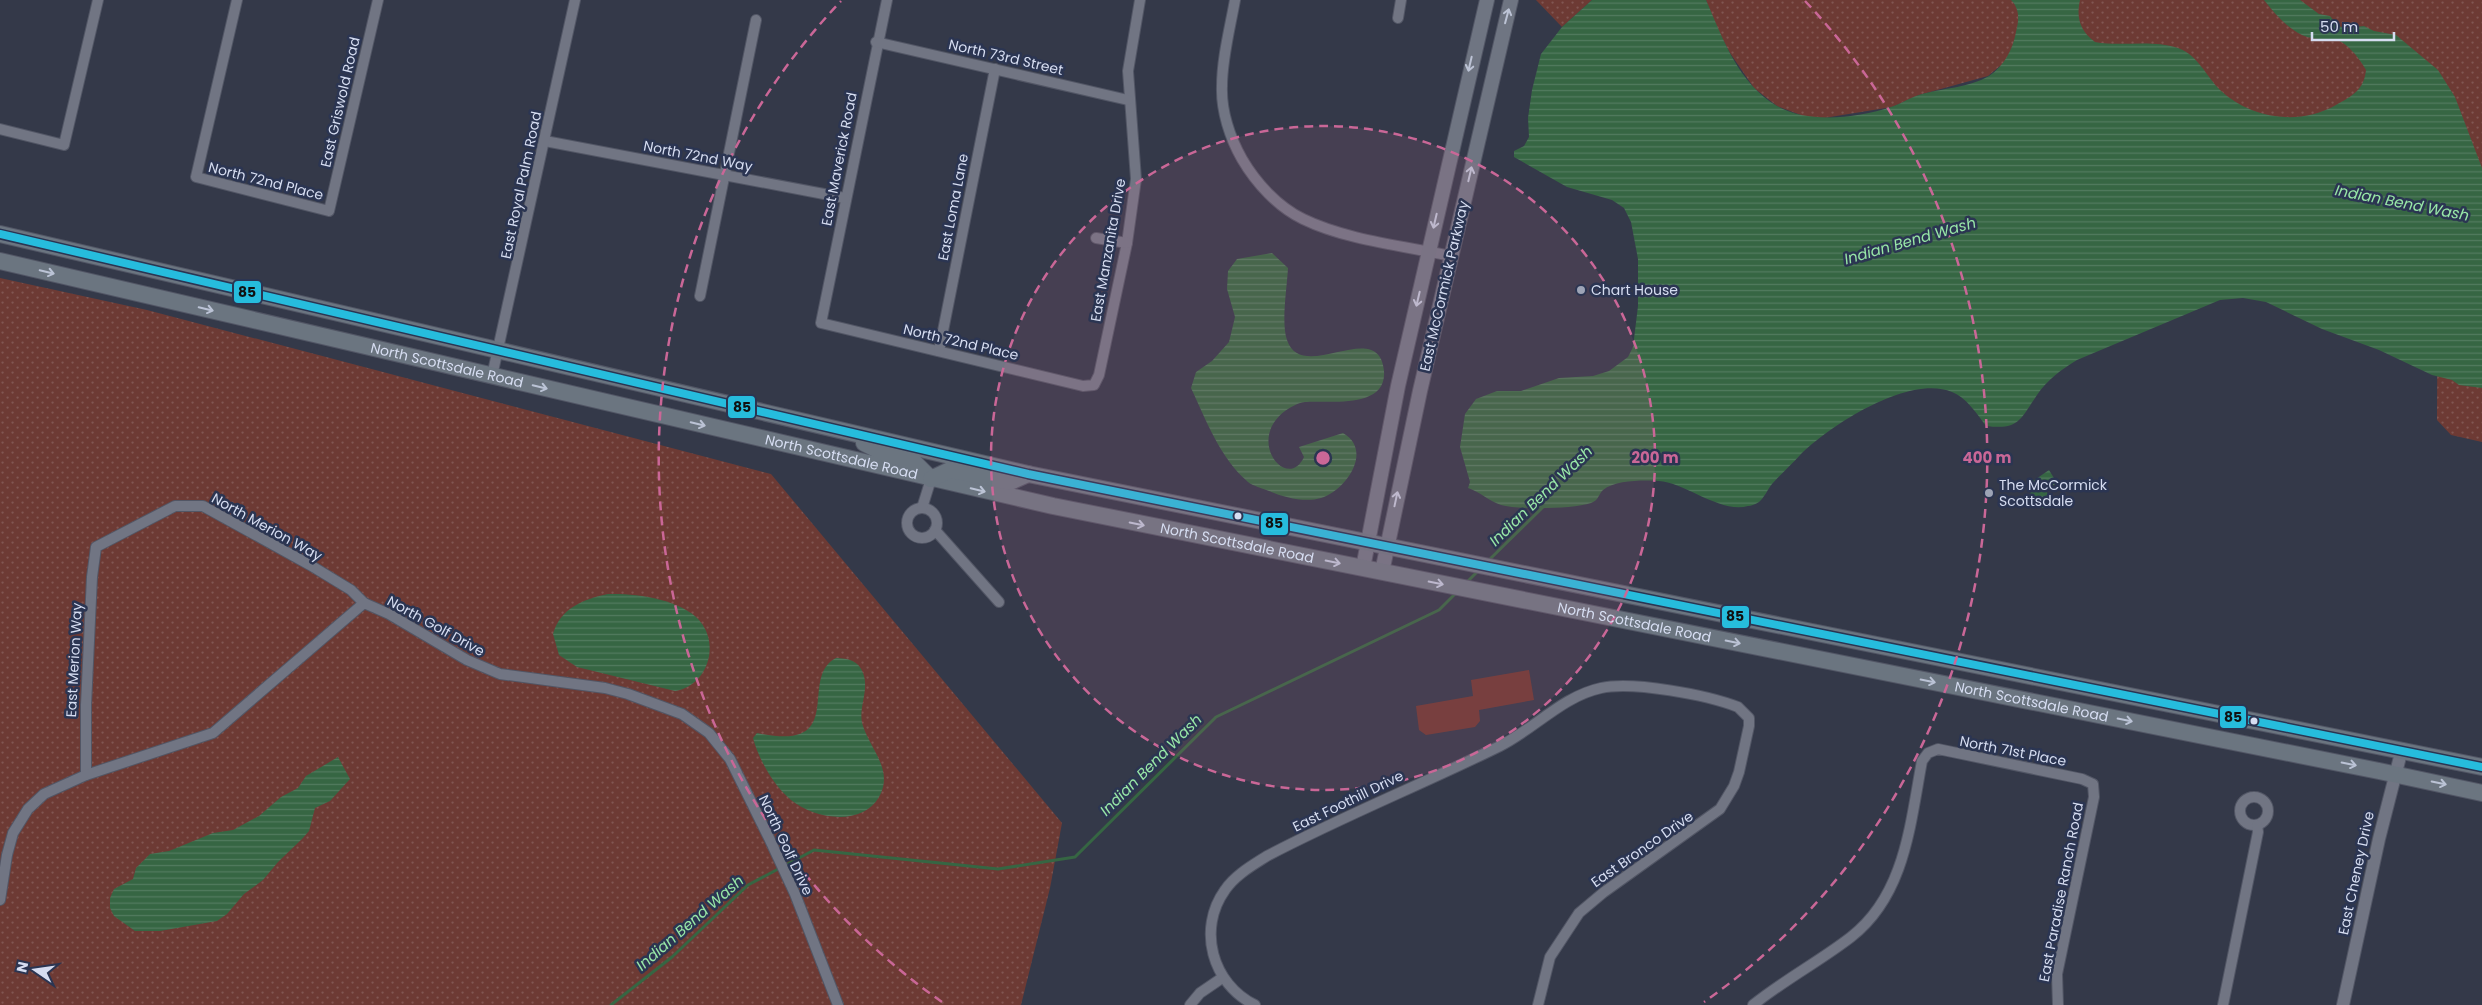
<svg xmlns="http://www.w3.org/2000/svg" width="2482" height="1005" font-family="Poppins,sans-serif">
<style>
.grass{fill:url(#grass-dots)}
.park{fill:#6d3a34}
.water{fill:url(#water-rules)}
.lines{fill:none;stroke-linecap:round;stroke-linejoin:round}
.stream{stroke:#366643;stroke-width:3}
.minor-casing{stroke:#525665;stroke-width:12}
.tertiary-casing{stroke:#525665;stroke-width:14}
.secondary-casing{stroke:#525665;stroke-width:16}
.primary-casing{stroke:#525665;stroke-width:18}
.minor{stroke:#717583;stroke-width:10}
.tertiary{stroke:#717583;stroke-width:12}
.secondary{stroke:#6f7582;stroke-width:14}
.primary{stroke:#6b7580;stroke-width:16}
.bus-1-casing{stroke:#2b3552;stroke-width:11}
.bus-1{stroke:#26bcdd;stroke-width:8}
.oneway{stroke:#bcc3d5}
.oneway2{stroke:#bbc3d5}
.ring{fill:none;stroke:#ca6797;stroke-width:2.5;stroke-dasharray:9 6}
.poi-dot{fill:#9da4b6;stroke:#2b3552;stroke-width:2}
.bus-dot{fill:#d6ddf1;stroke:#2b3552;stroke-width:2}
.labels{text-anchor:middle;stroke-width:5;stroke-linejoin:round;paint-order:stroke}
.street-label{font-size:14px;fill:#d6ddf1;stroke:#2b3552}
.poi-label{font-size:14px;fill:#d6ddf1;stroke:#2b3552;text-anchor:start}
.water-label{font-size:15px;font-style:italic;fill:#98e7a7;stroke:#2b3552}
.centre{fill:#ca6797;stroke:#2b3552;stroke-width:2.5}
.ring-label{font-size:15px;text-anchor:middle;font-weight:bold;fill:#ca6797;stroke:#2b3552;stroke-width:5;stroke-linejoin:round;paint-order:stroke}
.line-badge{stroke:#2b3552;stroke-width:2}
.pale-badge-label{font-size:14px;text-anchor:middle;font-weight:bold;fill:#111}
</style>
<defs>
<pattern id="grass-dots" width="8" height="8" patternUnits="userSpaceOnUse" patternTransform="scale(1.25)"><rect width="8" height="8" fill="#6d3a34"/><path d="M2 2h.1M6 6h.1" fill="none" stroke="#815652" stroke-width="1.8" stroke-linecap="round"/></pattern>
<pattern id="water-rules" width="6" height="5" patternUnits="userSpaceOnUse" patternTransform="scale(1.25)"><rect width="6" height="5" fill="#366643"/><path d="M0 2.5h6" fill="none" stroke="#527b5f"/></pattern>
</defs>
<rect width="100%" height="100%" fill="#343949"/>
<g class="grass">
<path d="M1536,0H1592L1562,27Z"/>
<path d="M1706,0H2482V442L2451,435L2437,420L2438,233L2000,66L1988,76L1919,95L1892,107L1824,118L1806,117L1777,106L1754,88L1730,53L1714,23Z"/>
<path d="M0,278L147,310L771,474L1062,823L1050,888L1021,1005H0Z"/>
</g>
<path class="park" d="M1529,670L1534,700L1479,710L1480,721L1475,727L1426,735L1419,730L1416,706L1473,696L1471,680Z"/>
<g class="water">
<path d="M1592,0H1706C1723,39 1738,83 1777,106C1808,124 1857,118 1891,107C1901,104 1909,98 1919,95C1941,88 1969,88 1989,76C2004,66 2013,49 2016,32C2019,20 2020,9 2011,0H2080C2076,18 2080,31 2095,42C2122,47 2151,39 2178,48C2198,55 2206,76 2220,90C2251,119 2299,126 2336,105C2352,96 2364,90 2366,70C2360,59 2345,39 2332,39C2320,39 2314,40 2302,35C2286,27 2275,14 2264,0H2300L2319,14L2330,16L2338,26L2346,28L2364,26L2374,31L2396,35L2438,70L2455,97L2482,168V388L2459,385L2452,380L2432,375L2379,350L2322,329L2266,302L2243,298L2220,300L2077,360C2062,369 2047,380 2037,395C2020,420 2019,430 1986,426C1977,414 1966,397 1952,392C1909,374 1831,425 1801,454C1792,464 1781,474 1772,484C1768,489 1764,498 1759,502C1756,504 1751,506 1748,506C1721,514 1684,482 1659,481C1643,480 1616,480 1603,490C1598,495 1599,500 1591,503C1572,509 1520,510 1501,505C1489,501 1480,492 1468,488L1470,482L1460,447L1465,414L1476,399L1497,391H1521L1559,378L1593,376L1609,371L1628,357L1633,347L1638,306V259L1631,222L1624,208L1612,200L1567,187L1514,157V151L1524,146L1529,137L1528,118L1532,90L1541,54L1562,27Z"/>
<path d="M1272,253L1288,268C1287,288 1281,322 1287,340C1302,385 1379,316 1384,371C1387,410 1327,400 1305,402C1297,403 1291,407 1285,411C1245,441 1288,492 1304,457L1299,447L1343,433C1374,451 1345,491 1321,498C1305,503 1283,497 1269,491C1262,488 1253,486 1248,482C1220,458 1206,420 1191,388L1196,372L1212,361L1229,342L1235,317L1227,289L1228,271L1237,259Z"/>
<path d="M2049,470L2057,483L2045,490L2054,501L2044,508L2028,505L2033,481Z"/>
<path d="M608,594C635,593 680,599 699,620C721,645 707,686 675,691L577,667L559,655L553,634C560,608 584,599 608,594Z"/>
<path d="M836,658C848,658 859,661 863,673C870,691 857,709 863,726C871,750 894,771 879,797C862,827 814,819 791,800C774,786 759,760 753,738L757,733C850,753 797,678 836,658Z"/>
<path d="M338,757L350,779L330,801L315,808L309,831L302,839L278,862L263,880L244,894L227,914L217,921L160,931H135L114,916L110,908V898L114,889L133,879L136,868L150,854L169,851L213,833L233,830L259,816L281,797L298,788L306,776Z"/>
</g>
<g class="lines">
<g class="stream">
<path d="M1488,561L1544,506"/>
<path d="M1467,582L1478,571"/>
<path d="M611,1005L672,957L748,885L814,850L998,869L1075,857L1216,717L1439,610L1457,592"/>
</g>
<defs>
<g id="minor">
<path d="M237,0L196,177L329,211L378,0"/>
<path d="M887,0L821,323L1083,386L1094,385L1099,375L1127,243L1136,179L1128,71L1140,0"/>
<path d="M1235,0C1230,28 1222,58 1222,86C1221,111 1230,138 1242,159C1256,183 1278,207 1303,219C1346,240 1404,246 1451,256"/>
<path d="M1398,18L1401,0"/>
<path d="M876,42L1128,100"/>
<path d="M0,129L64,145L98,0"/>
<path d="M545,141L845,198"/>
<path d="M1096,238L1127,243"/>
<path d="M700,296L756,20"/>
<path d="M939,351L995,69"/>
<path d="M492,376L575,0"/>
<circle cx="922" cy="523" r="15"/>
<path d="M922,508L931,479"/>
<path d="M935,530L999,602"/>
<path d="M86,775V705L92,577L96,547L175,506H203L310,565L351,590L364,603"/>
<circle cx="2254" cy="811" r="14"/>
<path d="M0,900L7,855L13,833L28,809L44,794L86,775L213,733L364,603L389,614L467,660L500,674L605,688L628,694L682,714L709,733L730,759L769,838L795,894L838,1005"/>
<path d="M1190,1005L1200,993L1222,978"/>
<path d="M1255,1005C1212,984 1197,929 1225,890C1235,875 1253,865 1267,856C1343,816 1423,784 1500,746C1534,729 1563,696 1601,688C1633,681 1707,695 1738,707L1749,718V726L1739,772L1734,786L1720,809L1604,892L1579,913L1550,957L1538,1005"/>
<path d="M1753,1005C1784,980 1820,961 1851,937C1905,895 1910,825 1922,761L1928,753L1938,749L2082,779L2093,784L2094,797L2057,974L2058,1005"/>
<path d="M2223,1005L2258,832L2257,825"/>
</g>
<path id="tertiary" d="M2343,1005L2379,839L2402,749"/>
<g id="secondary">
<path d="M1363,568L1398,386L1487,0"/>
<path d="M1382,572L1420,391L1511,0"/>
</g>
<g id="primary">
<path d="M0,234L1028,474L2482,767"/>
<path id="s1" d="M0,261L1053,506L2379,771L2482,793"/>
<path d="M864,443L886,454L913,461L931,479"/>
<path d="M931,479L950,470L1010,482L1028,474"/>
</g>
</defs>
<use href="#minor" class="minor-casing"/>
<use href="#tertiary" class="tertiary-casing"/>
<use href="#secondary" class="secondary-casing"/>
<use href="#primary" class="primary-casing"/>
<use href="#minor" class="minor"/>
<use href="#tertiary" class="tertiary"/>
<use href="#secondary" class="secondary"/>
<use href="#primary" class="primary"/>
<defs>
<path id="bus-1" d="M0,234L1028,474L2482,767"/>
</defs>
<use href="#bus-1" class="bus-1-casing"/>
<use href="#bus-1" class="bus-1"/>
</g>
<defs><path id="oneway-shaft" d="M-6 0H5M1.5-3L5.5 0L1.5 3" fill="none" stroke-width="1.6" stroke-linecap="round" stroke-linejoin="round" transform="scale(1.25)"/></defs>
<g class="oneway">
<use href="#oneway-shaft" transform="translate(1507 16) rotate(-75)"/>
<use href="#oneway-shaft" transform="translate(1470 64) rotate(103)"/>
<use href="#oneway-shaft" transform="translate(1470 174) rotate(-77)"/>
<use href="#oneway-shaft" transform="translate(1435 221) rotate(103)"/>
<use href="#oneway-shaft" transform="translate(1418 299) rotate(103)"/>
<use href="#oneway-shaft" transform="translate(1396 499) rotate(-78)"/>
</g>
<g class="oneway2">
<use href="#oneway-shaft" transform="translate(47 272) rotate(13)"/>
<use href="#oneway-shaft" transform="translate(206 309) rotate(13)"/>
<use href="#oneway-shaft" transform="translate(540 387) rotate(13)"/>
<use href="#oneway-shaft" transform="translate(698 424) rotate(13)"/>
<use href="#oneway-shaft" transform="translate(978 490) rotate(13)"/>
<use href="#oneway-shaft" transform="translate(1137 524) rotate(12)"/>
<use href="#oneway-shaft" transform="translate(1333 562) rotate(11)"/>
<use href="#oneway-shaft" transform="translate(1436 583) rotate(11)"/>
<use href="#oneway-shaft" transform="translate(1733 642) rotate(11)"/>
<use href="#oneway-shaft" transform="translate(1928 681) rotate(11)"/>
<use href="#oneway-shaft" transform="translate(2125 720) rotate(11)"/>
<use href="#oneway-shaft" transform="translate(2349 764) rotate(11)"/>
<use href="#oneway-shaft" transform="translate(2439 783) rotate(12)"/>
</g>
<circle cx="1323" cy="458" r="332" fill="#ca6797" fill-opacity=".12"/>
<g class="ring">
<circle cx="1323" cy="458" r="332"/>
<path d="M942 1002A664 664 0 0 1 841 1M1805 1A664 664 0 0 1 1704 1002"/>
</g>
<g class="poi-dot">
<circle cx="1581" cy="290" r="5"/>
<circle cx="1989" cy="493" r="5"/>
</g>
<g class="bus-dot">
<circle cx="1238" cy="516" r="4.5"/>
<circle cx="2254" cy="721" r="4.5"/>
</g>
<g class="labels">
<g class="street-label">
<text transform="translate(1006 57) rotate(13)" y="5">North 73rd Street</text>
<text transform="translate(340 102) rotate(-77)" y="5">East Griswold Road</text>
<text transform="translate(698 156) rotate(11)" y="5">North 72nd Way</text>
<text transform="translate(839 159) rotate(-79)" y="5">East Maverick Road</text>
<text transform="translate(266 181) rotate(14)" y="5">North 72nd Place</text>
<text transform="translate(521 185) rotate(-78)" y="5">East Royal Palm Road</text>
<text transform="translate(953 207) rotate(-79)" y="5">East Loma Lane</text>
<text transform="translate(1108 250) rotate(-80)" y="5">East Manzanita Drive</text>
<text transform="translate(1444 286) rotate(-77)" y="5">East McCormick Parkway</text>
<text transform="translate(961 342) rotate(13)" y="5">North 72nd Place</text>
<text dy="5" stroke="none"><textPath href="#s1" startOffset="459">North Scottsdale Road</textPath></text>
<text dy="5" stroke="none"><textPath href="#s1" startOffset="864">North Scottsdale Road</textPath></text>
<text transform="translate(267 527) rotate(29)" y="5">North Merion Way</text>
<text dy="5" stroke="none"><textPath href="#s1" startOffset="1269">North Scottsdale Road</textPath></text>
<text dy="5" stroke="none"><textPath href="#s1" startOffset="1674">North Scottsdale Road</textPath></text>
<text transform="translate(436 626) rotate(29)" y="5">North Golf Drive</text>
<text transform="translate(74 660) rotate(-87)" y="5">East Merion Way</text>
<text dy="5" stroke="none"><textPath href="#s1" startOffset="2079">North Scottsdale Road</textPath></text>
<text transform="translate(2013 751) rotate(11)" y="5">North 71st Place</text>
<text transform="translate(1348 801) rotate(-26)" y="5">East Foothill Drive</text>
<text transform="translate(786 845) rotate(65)" y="5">North Golf Drive</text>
<text transform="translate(1642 849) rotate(-35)" y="5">East Bronco Drive</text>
<text transform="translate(2356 873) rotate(-78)" y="5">East Cheney Drive</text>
<text transform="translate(2061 892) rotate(-79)" y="5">East Paradise Ranch Road</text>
</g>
<g class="poi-label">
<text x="1591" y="295">Chart House</text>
<text x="1999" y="490">The McCormick<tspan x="1999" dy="16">Scottsdale</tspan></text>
</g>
<g class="water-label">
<text transform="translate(2402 203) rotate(11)" y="5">Indian Bend Wash</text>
<text transform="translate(1910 241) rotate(-16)" y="5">Indian Bend Wash</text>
<text transform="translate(1541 496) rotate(-44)" y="5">Indian Bend Wash</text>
<text transform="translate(1151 765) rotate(-45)" y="5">Indian Bend Wash</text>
<text transform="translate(690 923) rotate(-41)" y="5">Indian Bend Wash</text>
</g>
</g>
<circle cx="1323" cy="458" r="8" class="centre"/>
<g class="ring-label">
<text x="1655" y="463">200 m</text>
<text x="1987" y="463">400 m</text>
</g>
<g class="line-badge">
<rect x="233" y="280" width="29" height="24" rx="5" fill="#26bcdd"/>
<rect x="727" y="395" width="29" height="24" rx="5" fill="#26bcdd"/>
<rect x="1260" y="512" width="29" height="24" rx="5" fill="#26bcdd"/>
<rect x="1721" y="605" width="29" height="24" rx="5" fill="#26bcdd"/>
<rect x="2219" y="705" width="28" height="24" rx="5" fill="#26bcdd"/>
</g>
<g class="pale-badge-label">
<text x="247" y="297">85</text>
<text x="742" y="412">85</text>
<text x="1274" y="528">85</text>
<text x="1735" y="621">85</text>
<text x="2233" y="722">85</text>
</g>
<g transform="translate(35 970) rotate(283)" stroke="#2b3552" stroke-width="4" paint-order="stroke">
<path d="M0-4L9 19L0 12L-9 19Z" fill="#d6ddf1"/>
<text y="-8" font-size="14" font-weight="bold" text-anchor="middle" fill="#d6ddf1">N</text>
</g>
<path d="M2312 32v8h82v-8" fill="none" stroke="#d6ddf1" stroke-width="2.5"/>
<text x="2320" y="32" font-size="15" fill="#d6ddf1" stroke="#2b3552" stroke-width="4" paint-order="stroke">50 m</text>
</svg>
